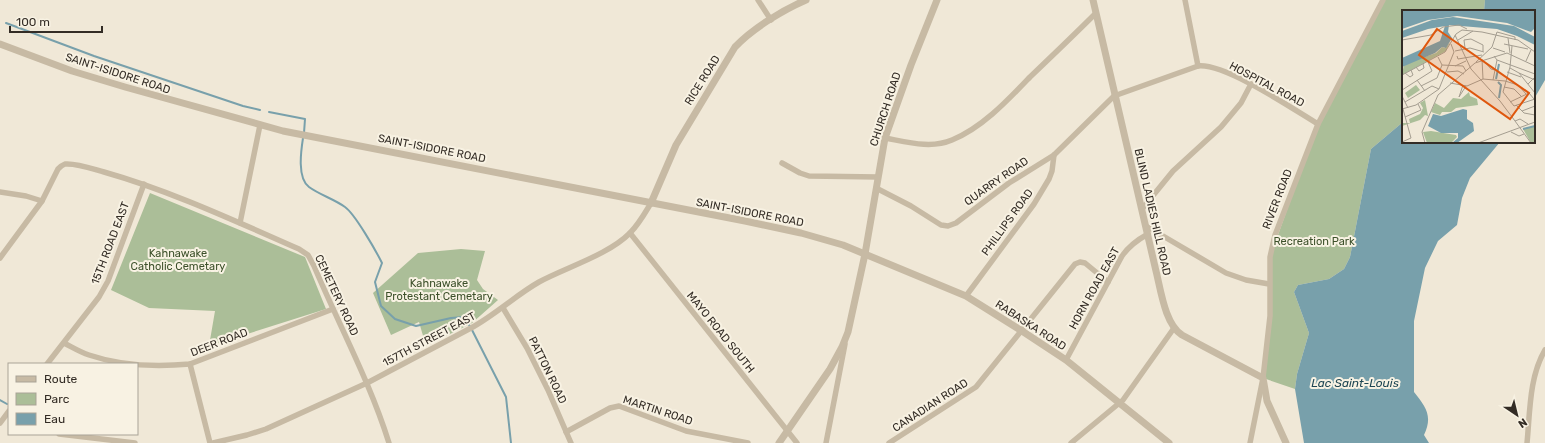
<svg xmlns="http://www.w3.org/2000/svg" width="1545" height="443" font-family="Rubik,sans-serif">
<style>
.green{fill:#abbe98}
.water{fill:#78a0ab}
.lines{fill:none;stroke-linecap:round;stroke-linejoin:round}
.stream{stroke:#78a0ab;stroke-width:2}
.minor{stroke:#c7baa4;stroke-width:5.5}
.tertiary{stroke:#c7baa4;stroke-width:7}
.labels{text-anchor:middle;stroke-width:4;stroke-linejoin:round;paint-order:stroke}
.street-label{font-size:11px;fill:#332c25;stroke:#f8f2e3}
.park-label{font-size:11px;fill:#3c502a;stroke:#f8f2e3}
.water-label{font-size:12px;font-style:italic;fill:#1d4552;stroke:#f8f2e3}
.inset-river{fill:none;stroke:#78a0ab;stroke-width:2}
.inset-road{fill:none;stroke:#a49d90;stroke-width:1}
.view{fill:#df570d;fill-opacity:0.15;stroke:#df570d;stroke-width:2}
.inset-edge{fill:none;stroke:#332c25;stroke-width:2}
</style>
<rect width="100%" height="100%" fill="#f0e8d7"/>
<g class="green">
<path d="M1383,0H1485L1484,11H1403V122L1371,149L1350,257L1344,269L1329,279L1298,285L1294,292L1309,333L1297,374L1295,389L1263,378L1270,316V257L1318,124Z"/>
<path d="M150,193L305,257L326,309L209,346L215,311L149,308L111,290Z"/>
<path d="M461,249L485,251L477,280L483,289L498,300L472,323L426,346L419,322L391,335L373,293L418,253Z"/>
</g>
<g class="water">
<path d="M1485,0H1545V80L1534,99V11H1484Z"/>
<path d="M1403,122V142H1500L1470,178L1462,198L1457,225L1438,241L1425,268L1414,321V392C1426,407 1433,416 1424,435L1429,443H1304L1295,389L1297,374L1309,333L1294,292L1298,285L1329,279L1344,269L1350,257L1371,149Z"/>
</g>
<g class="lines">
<g class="stream">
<path d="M6,23L94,56L243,106L260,110"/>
<path d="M269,112L305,119L304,133"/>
<path d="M303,138C301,151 297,178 309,187C320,195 334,199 345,207C355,214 376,251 382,263L375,282L381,306L395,319L416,326L451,318L464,317L471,328L506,397L511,443"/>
<path d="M0,400L7,404"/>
</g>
<g class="minor">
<path d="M758,0L771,20"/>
<path d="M1185,0L1198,66"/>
<path d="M885,138C907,142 931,149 952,140C982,128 1008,100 1030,77C1052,56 1074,35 1096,13"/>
<path d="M782,163L800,173L809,176L878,177"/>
<path d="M876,188L911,206L941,225L948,226L956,223L1009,183L1054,155L1114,96L1198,66C1225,63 1293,109 1318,124"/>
<path d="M0,192L26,196L42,201"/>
<path d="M1142,209L1173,171L1221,127L1241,103L1251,84"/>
<path d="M240,223L260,125"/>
<path d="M1146,226L1226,273L1246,280L1269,284"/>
<path d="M630,233L797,443"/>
<path d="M0,258L42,201L58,169C60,167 62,165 65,164C77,163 93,169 104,172C171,191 235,221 299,249L308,255L314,266C339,325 370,382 389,443"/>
<path d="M966,296L1034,204L1049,179L1052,171L1054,155"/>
<path d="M503,308L527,348L548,390L571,443"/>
<path d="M64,343C72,347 80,352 89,355C121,366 157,367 190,364L333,309"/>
<path d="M1066,360L1122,256C1129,246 1137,240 1148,234"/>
<path d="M47,364L99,297L108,281L144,184"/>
<path d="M190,364L210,443"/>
<path d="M0,423L9,411"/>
<path d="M566,432L610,408L619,406L686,431L748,443"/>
<path d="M59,434L135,443"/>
<path d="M213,443L247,435L266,429L367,383L471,328C495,315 516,295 539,282C567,267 608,255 630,233C639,224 645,213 651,203"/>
<path d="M826,443L845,344"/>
<path d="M889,443L976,387L1075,264L1080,262L1085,263L1108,282"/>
<path d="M1071,443L1123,400L1174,328"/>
<path d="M1250,443L1263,378L1270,316V257L1275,235L1318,124L1383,0"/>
<path d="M1527,443C1530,413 1529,377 1545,350"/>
</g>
<g class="tertiary">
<path d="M1093,0L1156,271C1161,291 1165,324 1182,335L1263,378L1267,401L1286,443"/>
<path d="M0,44L72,71L125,87L283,131L745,221L801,233L843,245L966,296L1022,331L1066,360L1169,443"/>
<path d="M651,203L676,145L735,47C753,28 783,10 806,0"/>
<path d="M779,443L830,369L842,347L848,332L865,254L885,138L911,65L937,0"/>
</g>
</g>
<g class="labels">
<g class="street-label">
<text transform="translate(118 73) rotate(18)" y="4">SAINT-ISIDORE ROAD</text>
<text transform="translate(702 80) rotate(-58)" y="4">RICE ROAD</text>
<text transform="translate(1267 84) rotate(28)" y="4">HOSPITAL ROAD</text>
<text transform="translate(885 109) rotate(-72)" y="4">CHURCH ROAD</text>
<text transform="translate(432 148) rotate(11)" y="4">SAINT-ISIDORE ROAD</text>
<text transform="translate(996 181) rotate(-35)" y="4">QUARRY ROAD</text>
<text transform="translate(1277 199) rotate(-69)" y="4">RIVER ROAD</text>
<text transform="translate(750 212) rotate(11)" y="4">SAINT-ISIDORE ROAD</text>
<text transform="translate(1153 212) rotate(77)" y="4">BLIND LADIES HILL ROAD</text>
<text transform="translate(1007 222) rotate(-54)" y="4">PHILLIPS ROAD</text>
<text transform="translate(110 243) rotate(-69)" y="4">15TH ROAD EAST</text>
<text transform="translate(1094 288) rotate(-61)" y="4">HORN ROAD EAST</text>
<text transform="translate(337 295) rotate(65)" y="4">CEMETERY ROAD</text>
<text transform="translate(1031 325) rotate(33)" y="4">RABASKA ROAD</text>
<text transform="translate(721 332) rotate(51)" y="4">MAYO ROAD SOUTH</text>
<text transform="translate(429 339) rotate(-28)" y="4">157TH STREET EAST</text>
<text transform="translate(219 342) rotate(-21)" y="4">DEER ROAD</text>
<text transform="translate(548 370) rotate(64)" y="4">PATTON ROAD</text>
<text transform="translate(930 405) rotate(-33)" y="4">CANADIAN ROAD</text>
<text transform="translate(658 410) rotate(18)" y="4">MARTIN ROAD</text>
</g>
<g class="park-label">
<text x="1314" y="245">Recreation Park</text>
<text x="178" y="257">Kahnawake<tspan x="178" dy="13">Catholic Cemetary</tspan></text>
<text x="439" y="287">Kahnawake<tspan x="439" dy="13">Protestant Cemetary</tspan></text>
</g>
<g class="water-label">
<text x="1355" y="387">Lac Saint-Louis</text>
</g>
</g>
<g transform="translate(1402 10)">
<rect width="133" height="133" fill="#f0e8d7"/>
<path d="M48,32L44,41L0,65L2,54L34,43L40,37L43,38ZM14,75L18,80L6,88L3,83ZM67,82L68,86L75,89L76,95L54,98L49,102H40L38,105L29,102L33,93L42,98L51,88L59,89ZM23,90L26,106L23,105L18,110L0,116V113H8L7,109L18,104L21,98L18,93ZM133,116V133H129L121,119ZM29,121L54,125L55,127L49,133H25L21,122Z" fill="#abbe98"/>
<path d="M0,0H133V18L129,22L105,13L55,6L26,10L0,19ZM51,7L112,16L133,27V35L115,26L95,19L47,15L46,22L50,28L44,38L40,37L33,43L0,57V48L38,31L43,16L26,19L0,28V21L30,10ZM61,99L65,100V109L71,113L72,121L55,133H50L56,128V123H39L26,116L31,104L39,106Z" fill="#78a0ab"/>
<path class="inset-river" d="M94,69L97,54M96,72L99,75L97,88M121,119L133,116"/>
<path class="inset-road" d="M53,25L69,59L98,91L113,111M106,28L108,43M0,30L29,25L41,17L57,15L65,19M56,30L71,21M102,34L126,39M110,36L108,57L101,82L112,96L133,89M63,38L62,30L69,29L81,35V41M91,38L103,42M53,41L68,38L82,42M55,46L56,49L80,45M36,47L40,55L61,56L64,61M80,49L81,69M81,50L89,59L93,60M95,50L133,64M124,51L129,40M74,52L90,37L95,22L113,27V30M53,56L64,51M14,57L17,61L22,58L21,54M108,58L117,63L133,83M45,62L56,61L62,64M105,62L119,67M3,63L8,67L11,65L9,60M117,63L133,70M0,65L43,42L54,24L60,20L80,22L116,30L133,42M15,70L23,81M91,70L95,50L92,46M48,73L65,76L81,69L103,71L116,75L124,84M126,74L133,67V50M61,75L57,87L64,76M19,76L35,68L40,55M102,77L112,79L119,86M37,79L52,42L49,34M0,80L30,61L26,52M0,86L6,98M3,92L30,76L37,79M108,92L127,83L132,89M114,95L122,103L133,105M0,99L14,95L37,79M120,101L133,96M3,107L19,100L16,94M113,111L129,133M113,111L118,109L126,114M109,122L117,126L122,124M0,132L9,128L1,99M23,133L20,122L36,85L73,53L105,43L133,56M76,133L133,112"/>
<path class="view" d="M35,19L127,83L108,109L17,45Z"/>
<rect width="133" height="133" class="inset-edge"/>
</g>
<rect x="8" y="363" width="130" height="72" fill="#f8f2e3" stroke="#a9a397"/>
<rect x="16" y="376" width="20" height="6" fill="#c7baa4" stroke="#a9a397"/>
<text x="44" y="383" font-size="12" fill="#332c25">Route</text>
<rect x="16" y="393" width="20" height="12" fill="#abbe98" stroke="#a9a397"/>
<text x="44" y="403" font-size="12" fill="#332c25">Parc</text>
<rect x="16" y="413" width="20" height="12" fill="#78a0ab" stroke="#a9a397"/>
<text x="44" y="423" font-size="12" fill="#332c25">Eau</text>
<g transform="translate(1517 415) rotate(145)" stroke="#f8f2e3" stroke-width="3" paint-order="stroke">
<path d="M0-3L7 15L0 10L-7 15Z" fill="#332c25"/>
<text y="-6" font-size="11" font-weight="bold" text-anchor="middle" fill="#332c25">N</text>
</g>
<path d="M10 26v6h92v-6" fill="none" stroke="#332c25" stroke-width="2"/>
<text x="16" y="26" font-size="12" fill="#332c25" stroke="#f8f2e3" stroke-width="3" paint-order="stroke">100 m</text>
</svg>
